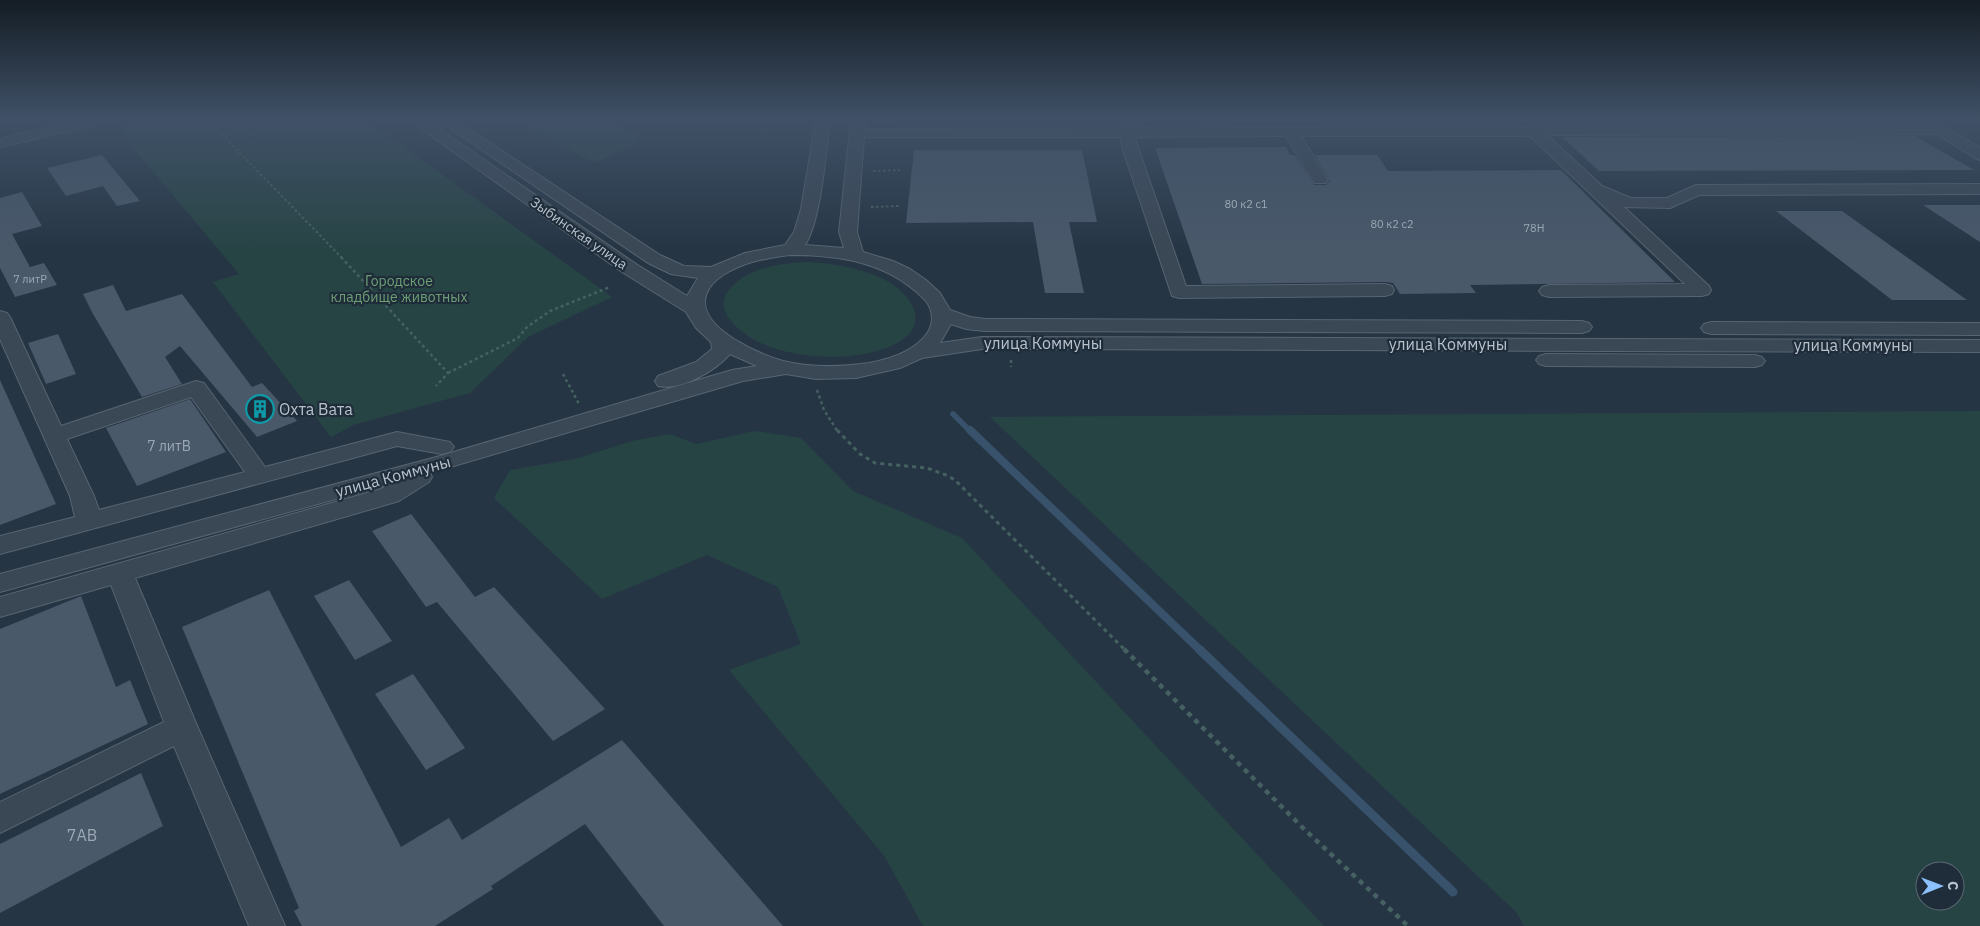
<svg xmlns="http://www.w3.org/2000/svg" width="1980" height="926" font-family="'IBM Plex Sans',sans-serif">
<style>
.green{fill:#274445;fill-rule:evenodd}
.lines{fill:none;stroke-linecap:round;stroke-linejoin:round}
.stream-far2{stroke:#38526c;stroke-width:5.5}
.stream-far1{stroke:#38526c;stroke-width:8}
.stream{stroke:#38526c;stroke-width:9}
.building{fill:#49596a}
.minor-casing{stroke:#586571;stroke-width:2}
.path-far3{stroke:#466161;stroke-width:2;stroke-dasharray:2.5 2.5;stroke-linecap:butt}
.path-far2{stroke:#466161;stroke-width:2.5;stroke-dasharray:3 3;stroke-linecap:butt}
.path-far1{stroke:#466161;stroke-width:3;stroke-dasharray:4 4;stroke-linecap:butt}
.path{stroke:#466161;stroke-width:4.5;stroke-dasharray:5 5;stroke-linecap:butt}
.minor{fill:#3a4754;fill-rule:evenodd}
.labels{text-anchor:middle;stroke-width:4.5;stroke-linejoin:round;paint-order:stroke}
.far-number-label{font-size:11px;fill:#9ca8b4}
.far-street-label{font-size:14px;fill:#b7c2cd;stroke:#1f2c39}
.far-park-label{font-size:14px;fill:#6d9f75;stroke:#1f2c39}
.number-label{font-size:14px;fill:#9ca8b4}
.street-label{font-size:16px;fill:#b7c2cd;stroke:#1f2c39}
.poi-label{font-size:16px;fill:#b7c2cd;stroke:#1f2c39;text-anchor:start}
.near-number-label{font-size:16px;fill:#9ca8b4}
</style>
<rect width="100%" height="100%" fill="#253544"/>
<g class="green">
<path d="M136,120H367L612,297L528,337L470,393L353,425L331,437L213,282L239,274L129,143L118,124Z"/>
<path d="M513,120H623L621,125L640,138L631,146L594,163Z"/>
<path d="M806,262C836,263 884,271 905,295C960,359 782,382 732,322C723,311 720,300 730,289C747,268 781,263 806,262Z"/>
<path d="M1980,411V926H1524L1517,913L990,417ZM1925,871H1955V901H1925Z"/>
<path d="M755,431L801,438L853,491L962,538L1324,926H923L885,857L729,670L801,644L778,587L707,555L602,599L494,498L510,470L575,459L632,441L670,434L696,444Z"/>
</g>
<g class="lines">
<path class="stream-far2" d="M953,414L971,432"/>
<path class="stream-far1" d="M970,430L1200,650"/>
<path class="stream" d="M1199,649L1453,892"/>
</g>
<g class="building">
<path d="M1915,136L1974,170L1599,171L1562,137Z"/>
<path d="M1286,147L1290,155H1295L1314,185H1326L1330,181L1315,155H1377L1388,171L1561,170L1675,282L1470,285L1476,293L1400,294L1393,283L1385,282L1202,284L1155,148Z"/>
<path d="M914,150H1082L1097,222H1069L1084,293H1045L1033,222L906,223Z"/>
<path d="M102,155L140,201L117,206L103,186L66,196L47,168Z"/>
<path d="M22,192L42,226L12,234L30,267L44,263L57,285L15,297L0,268V198Z"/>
<path d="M1923,205H1980V242Z"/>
<path d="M1776,211H1842L1967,300H1892Z"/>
<path d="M113,285L126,311L182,294L252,387L262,383L297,421L257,437L180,346L165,357L182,384L142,397L93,314L83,294Z"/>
<path d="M58,334L76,374L46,384L28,343Z"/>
<path d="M0,380L56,504L0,525Z"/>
<path d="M190,399L226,452L137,486L106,428Z"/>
<path d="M411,514L475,597L494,587L605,709L553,741L437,602L426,607L372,531Z"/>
<path d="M349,580L392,641L355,660L314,596Z"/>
<path d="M269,590L401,847L449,818L462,840L622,740L783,926H664L585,824L491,886L493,889L435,926H302L294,911L299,908L182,627Z"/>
<path d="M81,596L116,687L130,680L148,724L0,794V629Z"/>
<path d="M413,674L465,748L426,770L375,694Z"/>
<path d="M141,773L163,826L0,913V844Z"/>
</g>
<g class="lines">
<defs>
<g id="minor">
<path d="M79,120H97L98,122L96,125L0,147V139Z"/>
<path d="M409,120H426L636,264L687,296L698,278L671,274L648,263L438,120H455L660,255L684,266L711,267L745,253L785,245L794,232L801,209L816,120H830C826,150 821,222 805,245L844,248L839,232L851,120H865V129L1124,128V120H1138L1139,128L1923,126L1919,120H1935L1980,148V160L1975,158L1937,134L1547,135L1602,186L1631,198H1667L1696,185L1980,184V194L1699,195L1670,208L1624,207L1709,286L1711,290L1709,294L1702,296L1549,297L1542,295L1539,291L1542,287L1549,285L1685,284L1530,136H1301L1328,180L1326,183H1314L1286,136L1137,137L1135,139L1139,150L1186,286L1385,284L1392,286L1394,290L1392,294L1385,296L1179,298L1172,296L1123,150L1121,139L1122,137H864L857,232L863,252L893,261L910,269L926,280L940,293L950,310L970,317L985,319L1582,321L1589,323L1592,327L1589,331L1582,333L985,331L966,329L951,324L940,343L982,337L1980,340V352L982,349L922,358L900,368L856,378L816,379L786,374L743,381L430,473L432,477L429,482L399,501L135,578L198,728L285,926H249L174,746L0,833V802L164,722L111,585L0,617V597L381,489L390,484L0,592V574L440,456L732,370L757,366L730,354C715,371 681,391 658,386L655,381L658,376L696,362L712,349L711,342L696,328L686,312L622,272ZM790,255C839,255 887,262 923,298C932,306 935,321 928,332C916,351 890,359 869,363C840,367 811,368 783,361C765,356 749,348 734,339C689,311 699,281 746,264C760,259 775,257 790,255Z"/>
<path d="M0,311L7,313L10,317L61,426L196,381L204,383L265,467L397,432L450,442L454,447L450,452L442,454L397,446L0,554V536L75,517L70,496L0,339ZM191,397L245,472L99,510L94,496L67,439Z"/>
<path d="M1711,322L1980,323V335L1711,334L1704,332L1701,328L1704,324Z"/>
<path d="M1546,354L1755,355L1762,357L1765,361L1762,365L1755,367L1546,366L1539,364L1536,360L1539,356Z"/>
</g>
</defs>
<use href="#minor" class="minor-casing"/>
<g class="path-far3">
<path d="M208,120L342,258"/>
<path d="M873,171L900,170"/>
<path d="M871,207L899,206"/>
</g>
<g class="path-far2">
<path d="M341,257L448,373L436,386"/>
<path d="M1011,360V367"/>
<path d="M448,373L518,338L527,327L550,311L610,287"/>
<path d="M563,374L579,404"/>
<path d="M817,390L824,410L838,432"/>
</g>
<path class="path-far1" d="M837,430L860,454L875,463L927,468L946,475L955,480L1125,650"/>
<path class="path" d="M1124,649L1304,829L1408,926"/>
<use href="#minor" class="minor"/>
</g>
<linearGradient id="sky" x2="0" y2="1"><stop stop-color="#141d25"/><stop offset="0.48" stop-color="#405167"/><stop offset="1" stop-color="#405167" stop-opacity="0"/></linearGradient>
<rect width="1980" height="250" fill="url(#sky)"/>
<defs>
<symbol id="building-ring" viewBox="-11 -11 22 22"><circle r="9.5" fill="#1f2c39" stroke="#0f9aa8" stroke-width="1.5"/><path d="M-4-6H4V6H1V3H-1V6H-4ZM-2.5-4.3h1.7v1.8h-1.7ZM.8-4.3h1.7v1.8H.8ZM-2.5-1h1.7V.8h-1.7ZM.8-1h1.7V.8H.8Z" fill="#0f9aa8"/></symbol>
</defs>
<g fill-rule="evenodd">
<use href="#building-ring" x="244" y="393" width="32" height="32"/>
</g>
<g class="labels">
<g class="far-number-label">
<text x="1246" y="208">80 к2 с1</text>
<text x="1392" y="228">80 к2 с2</text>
<text x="1534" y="232">78Н</text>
<text x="30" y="283">7 литР</text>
</g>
<g class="far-street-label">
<text transform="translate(579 233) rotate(35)" y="5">Зыбинская улица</text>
</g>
<g class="far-park-label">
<text x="399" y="286">Городское<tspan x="399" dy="16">кладбище животных</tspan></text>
</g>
<g class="number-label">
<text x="169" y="451">7 литВ</text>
</g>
<g class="street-label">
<text x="1043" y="349">улица Коммуны</text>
<text x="1448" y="350">улица Коммуны</text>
<text x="1853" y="351">улица Коммуны</text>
<text transform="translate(393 476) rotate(-15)" y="6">улица Коммуны</text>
</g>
<g class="poi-label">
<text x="279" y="415">Охта Вата</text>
</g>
<g class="near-number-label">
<text x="82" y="841">7АВ</text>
</g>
</g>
<g transform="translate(1940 886) rotate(89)"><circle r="24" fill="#1f2c39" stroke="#5c6874"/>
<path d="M0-4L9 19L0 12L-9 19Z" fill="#8cc1fe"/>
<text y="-8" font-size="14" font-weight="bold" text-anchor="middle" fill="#b7c2cd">С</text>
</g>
</svg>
